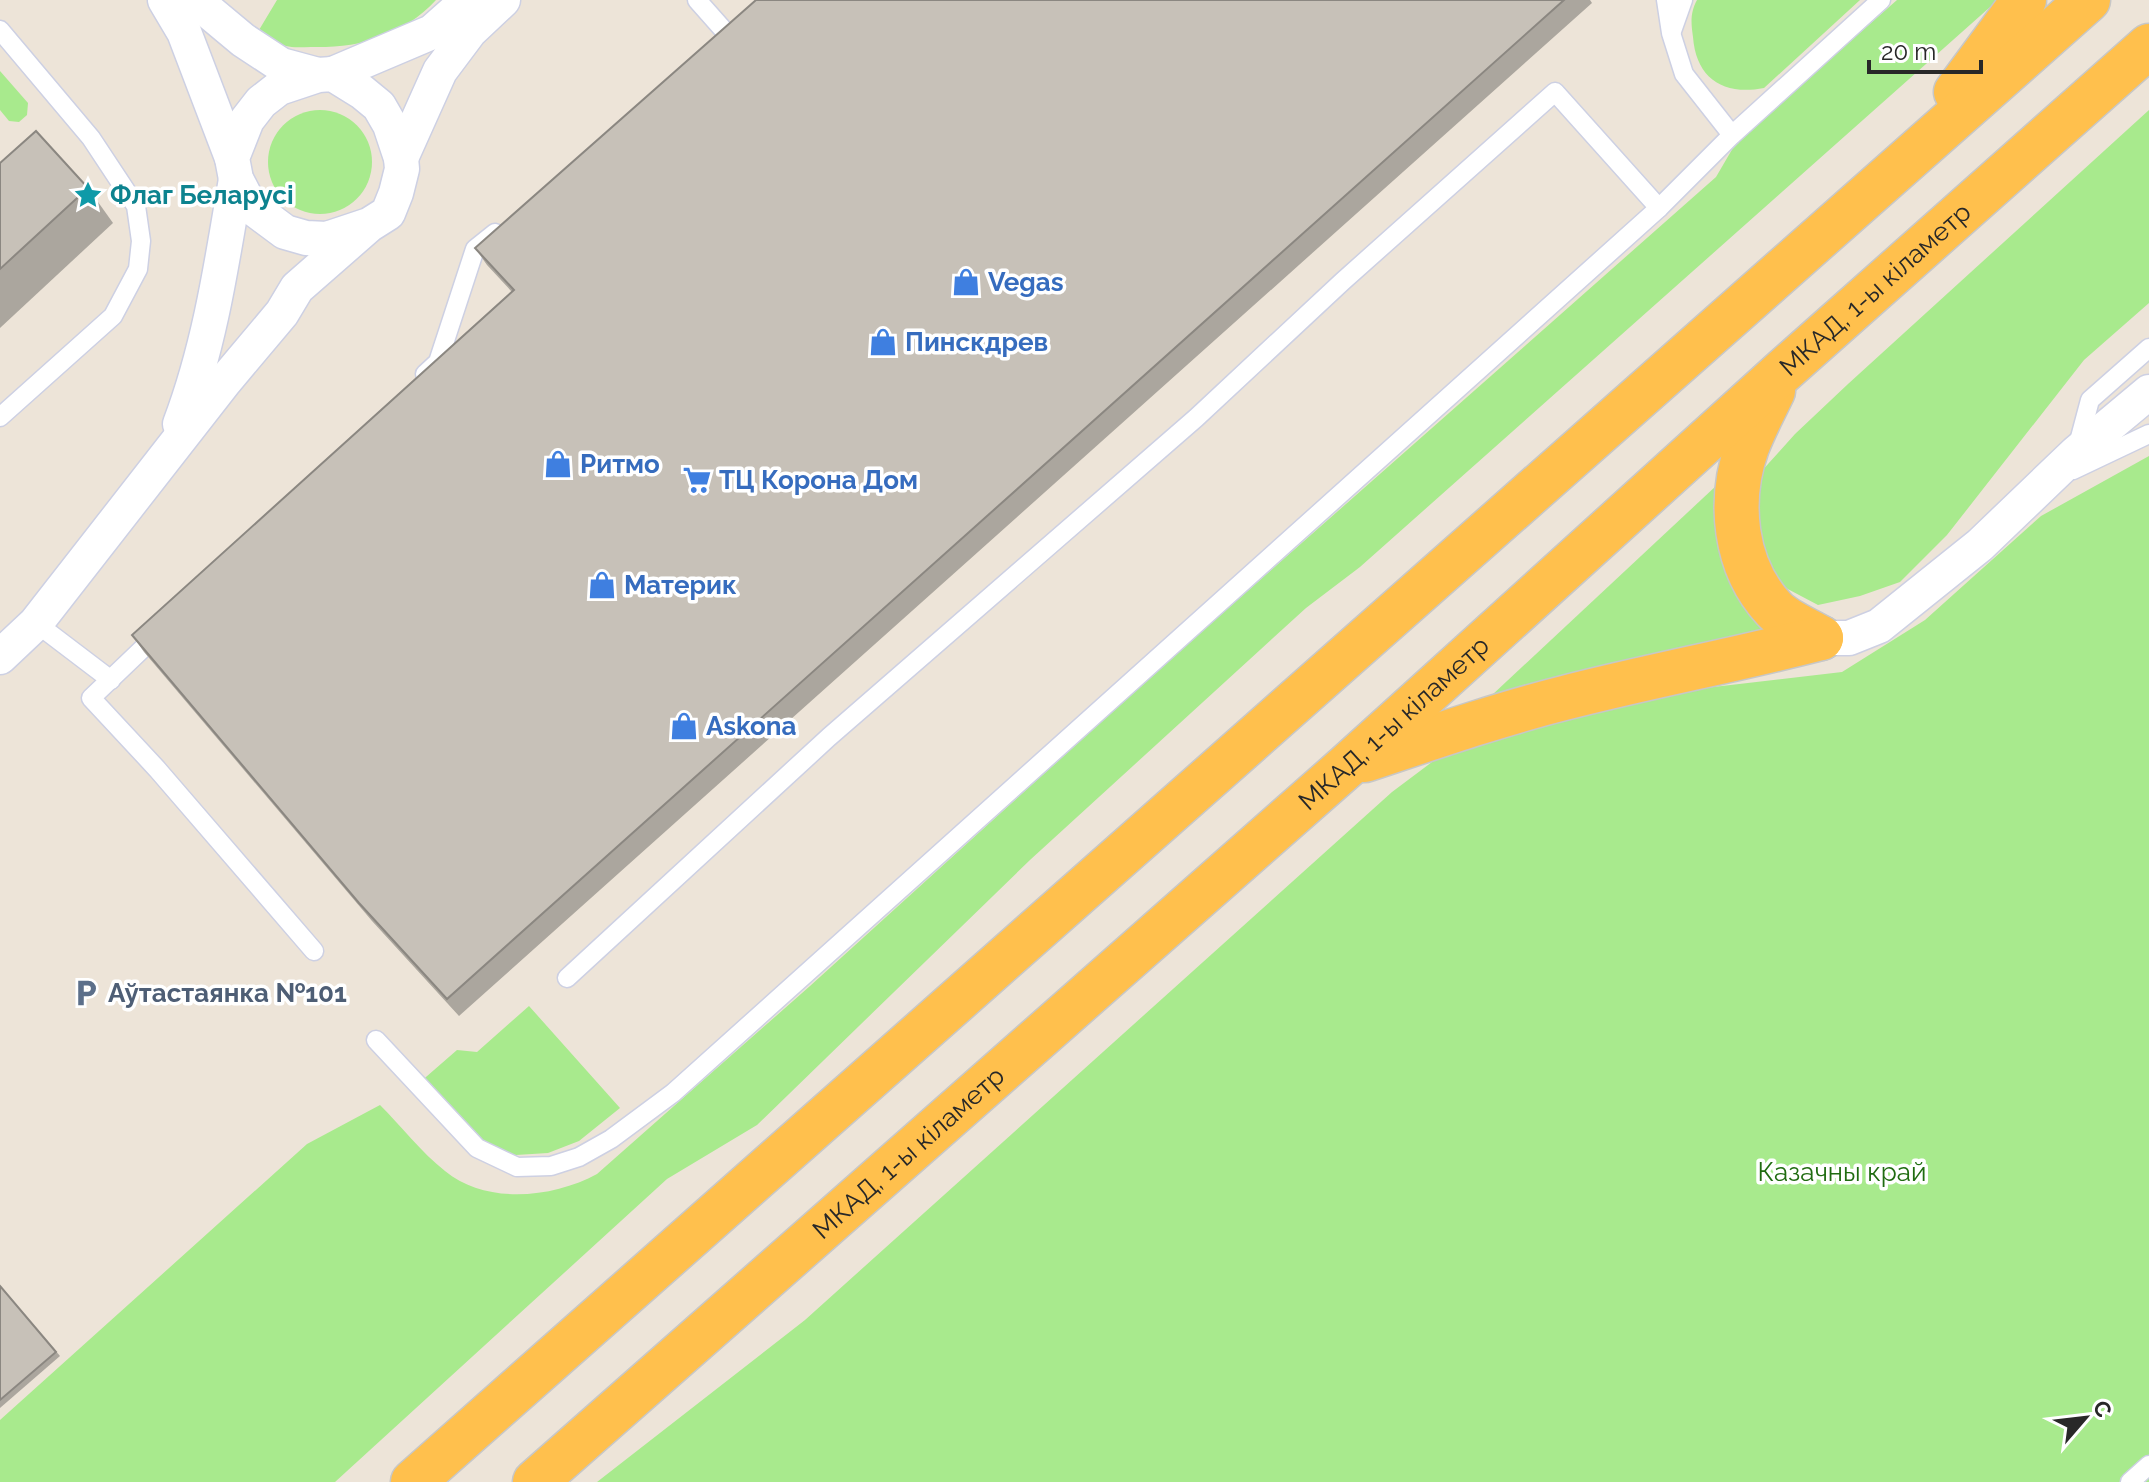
<svg xmlns="http://www.w3.org/2000/svg" width="2149" height="1482" font-family="Raleway,sans-serif">
<style>
.green{fill:#a8ea8d}
.lines{fill:none;stroke-linecap:round;stroke-linejoin:round}
.service-casing{stroke:#cdd0e3;stroke-width:21}
.minor-casing{stroke:#cdd0e3;stroke-width:37}
.trunk-casing{stroke:#c7c7c7;stroke-width:47}
.service{stroke:#fff;stroke-width:18}
.minor{stroke:#fff;stroke-width:34}
.trunk{stroke:#ffc04d;stroke-width:44}
.wall{fill:#aba69e}
.building{fill:#c7c1b8;stroke:#8b8781;stroke-width:2}
.labels{text-anchor:middle;stroke-width:7;stroke-linejoin:round;paint-order:stroke}
.culture-label{font-size:26px;font-weight:bold;fill:#0d838f;stroke:#fff;text-anchor:start}
.shop-label{font-size:26px;font-weight:bold;fill:#366cbe;stroke:#fff;text-anchor:start}
.street-label{font-size:26px;fill:#282828;stroke:#fff}
.service-label{font-size:26px;font-weight:bold;fill:#4e5e75;stroke:#fff;text-anchor:start}
.park-label{font-size:26px;fill:#206c11;stroke:#fff}
</style>
<rect width="100%" height="100%" fill="#ede4d8"/>
<g class="green">
<path d="M277,0H436C401,37 361,48 311,47C303,47 293,48 286,46C277,44 267,35 259,30Z"/>
<path d="M1697,0H1860L1764,88C1723,96 1696,78 1693,37C1691,23 1690,13 1697,0Z"/>
<path d="M1897,0H1998L1360,567L1306,608L1030,860L757,1125L667,1179L335,1482H0V1420L307,1144L380,1105C401,1126 421,1152 445,1171C486,1205 553,1198 597,1174L810,986L1166,663L1716,177L1737,141Z"/>
<path d="M0,71L28,103L27,115L19,122L9,121L0,110Z"/>
<circle cx="320" cy="162" r="52"/>
<path d="M2149,110V303L2084,360L1947,535L1900,582L1860,596L1818,605L1782,586L1750,528L1759,474L1795,434L1848,384Z"/>
<path d="M2149,456V1482H597L805,1320L1392,792L1444,753L1636,696L1842,672L1925,620L2041,516Z"/>
<path d="M1717,485L1793,643L1491,696Z"/>
<path d="M529,1006L620,1108L579,1141L548,1153L516,1155L486,1150L411,1090L457,1050L477,1052Z"/>
</g>
<g class="lines">
<defs>
<g id="service">
<path d="M697,0L728,35"/>
<path d="M1666,0L1671,33L1684,74L1732,135"/>
<path d="M0,30L91,138L136,206L141,241L138,269L113,316L0,417"/>
<path d="M1672,31L1683,0"/>
<path d="M425,374L438,362L475,249L495,233"/>
<path d="M2078,445L2090,400L2149,348"/>
<path d="M2073,470L2149,434"/>
<path d="M36,623L111,680"/>
<path d="M160,632L91,698L157,769L314,951"/>
<path d="M567,978L829,737L1196,418L1343,281L1555,92L1659,208"/>
<path d="M376,1040L477,1148L517,1167L551,1166L579,1157L611,1139L673,1093L1659,208L1732,135L1881,0"/>
<path d="M2130,1482L2149,1465"/>
</g>
<g id="minor">
<path d="M165,0L184,32L232,158"/>
<path d="M195,0L243,40L281,65L318,75"/>
<path d="M333,74L432,32L468,0"/>
<path d="M401,158L440,71L470,31L503,0"/>
<path d="M180,424C210,345 222,262 236,179"/>
<path d="M1821,638H1849L1879,626L1980,545L2076,453L2149,392"/>
<path d="M0,657L36,623L224,382L282,313L297,288L369,225L388,213L396,193L402,169L401,158L390,125L379,106L362,92L333,74L318,75L279,88L261,102L247,120L232,158L236,179L250,206L285,232L306,238L327,239L369,225"/>
</g>
<g id="trunk">
<path d="M1956,92L2024,0"/>
<path d="M1773,391C1764,410 1754,428 1747,447C1728,501 1734,566 1774,609C1785,621 1806,629 1821,638"/>
<path d="M1365,760C1431,738 1497,715 1564,698C1649,676 1736,660 1821,638"/>
<path d="M413,1482L2088,0"/>
<path id="s1" d="M535,1482L1347,766L1782,372L2149,46"/>
</g>
</defs>
<use href="#service" class="service-casing"/>
<use href="#minor" class="minor-casing"/>
<use href="#trunk" class="trunk-casing"/>
<use href="#service" class="service"/>
<use href="#minor" class="minor"/>
<use href="#trunk" class="trunk"/>
</g>
<g class="wall">
<path d="M756,0H1590L1592,3L459,1016L372,921L144,652L132,635L512,292L487,265L475,248Z"/>
<path d="M0,163L88,188L113,223L0,328Z"/>
<path d="M0,1286L60,1356L0,1408Z"/>
</g>
<g class="building">
<path d="M756,0H1564L447,999L359,903L132,635L514,290L475,248Z"/>
<path d="M36,131L88,188L0,269V163Z"/>
<path d="M0,1286L56,1352L0,1400Z"/>
</g>
<defs>
<symbol id="sight-bare" viewBox="-9 -9 18 18"><path d="M0-6L1.8-2.2L6-1.7L2.9 1.2L3.7 5.4L0 3.3L-3.7 5.4L-2.9 1.2L-6-1.7L-1.8-2.2Z" fill="#0f9aa8" stroke="#fff" stroke-width="2.5" paint-order="stroke"/></symbol>
<symbol id="shop-bare" viewBox="-9 -9 18 18"><path d="M-5-2.5h2.3a2.7 3.5 0 0 1 5.4 0H5L5.5 6h-11ZM-1.5-2.5h3a1.5 2.3 0 0 0-3 0Z" fill="#3f7fe0" stroke="#fff" stroke-width="2.5" paint-order="stroke"/></symbol>
<symbol id="supermarket-bare" viewBox="-9 -9 18 18"><path d="M-6-5.5h2.5l.6 2H6L4.5 2H-2.5L-4.4-4H-6ZM-1.5 3.2a1.3 1.3 0 1 0 .1 0ZM3 3.2a1.3 1.3 0 1 0 .1 0Z" fill="#3f7fe0" stroke="#fff" stroke-width="2.5" paint-order="stroke"/></symbol>
<symbol id="parking-bare" viewBox="-9 -9 18 18"><path d="M-3.5-5.5H1a3.5 3.5 0 0 1 0 7H-1V5.5H-3.5ZM-1-3.4V-.6H.8a1.4 1.4 0 0 0 0-2.8Z" fill="#5c6f8a" stroke="#fff" stroke-width="2.5" paint-order="stroke"/></symbol>
</defs>
<g fill-rule="evenodd">
<use href="#sight-bare" x="68" y="175" width="40" height="40"/>
<use href="#shop-bare" x="946" y="262" width="40" height="40"/>
<use href="#shop-bare" x="863" y="322" width="40" height="40"/>
<use href="#shop-bare" x="538" y="444" width="40" height="40"/>
<use href="#supermarket-bare" x="677" y="460" width="40" height="40"/>
<use href="#shop-bare" x="582" y="565" width="40" height="40"/>
<use href="#shop-bare" x="664" y="706" width="40" height="40"/>
<use href="#parking-bare" x="66" y="973" width="40" height="40"/>
</g>
<g class="labels">
<g class="culture-label">
<text x="110" y="204">Флаг Беларусі</text>
</g>
<g class="shop-label">
<text x="988" y="291">Vegas</text>
<text x="905" y="351">Пинскдрев</text>
<text x="580" y="473">Ритмо</text>
<text x="719" y="489">ТЦ Корона Дом</text>
<text x="624" y="594">Материк</text>
<text x="706" y="735">Askona</text>
</g>
<g class="street-label">
<text dy="9" stroke="none"><textPath href="#s1" startOffset="1794">МКАД, 1-ы кіламетр</textPath></text>
<text dy="9" stroke="none"><textPath href="#s1" startOffset="1146">МКАД, 1-ы кіламетр</textPath></text>
<text dy="9" stroke="none"><textPath href="#s1" startOffset="498">МКАД, 1-ы кіламетр</textPath></text>
</g>
<g class="service-label">
<text x="108" y="1002">Аўтастаянка №101</text>
</g>
<g class="park-label">
<text x="1842" y="1181">Казачны край</text>
</g>
</g>
<g transform="translate(2085 1418) rotate(62)" stroke="#ffffff" stroke-width="6" paint-order="stroke">
<path d="M0-6L14 30L0 20L-14 30Z" fill="#282828"/>
<text y="-12" font-size="22" font-weight="bold" text-anchor="middle" fill="#282828">С</text>
</g>
<path d="M1869 60v12h112v-12" fill="none" stroke="#282828" stroke-width="4"/>
<text x="1881" y="60" font-size="24" fill="#282828" stroke="#ffffff" stroke-width="6" paint-order="stroke">20 m</text>
</svg>
